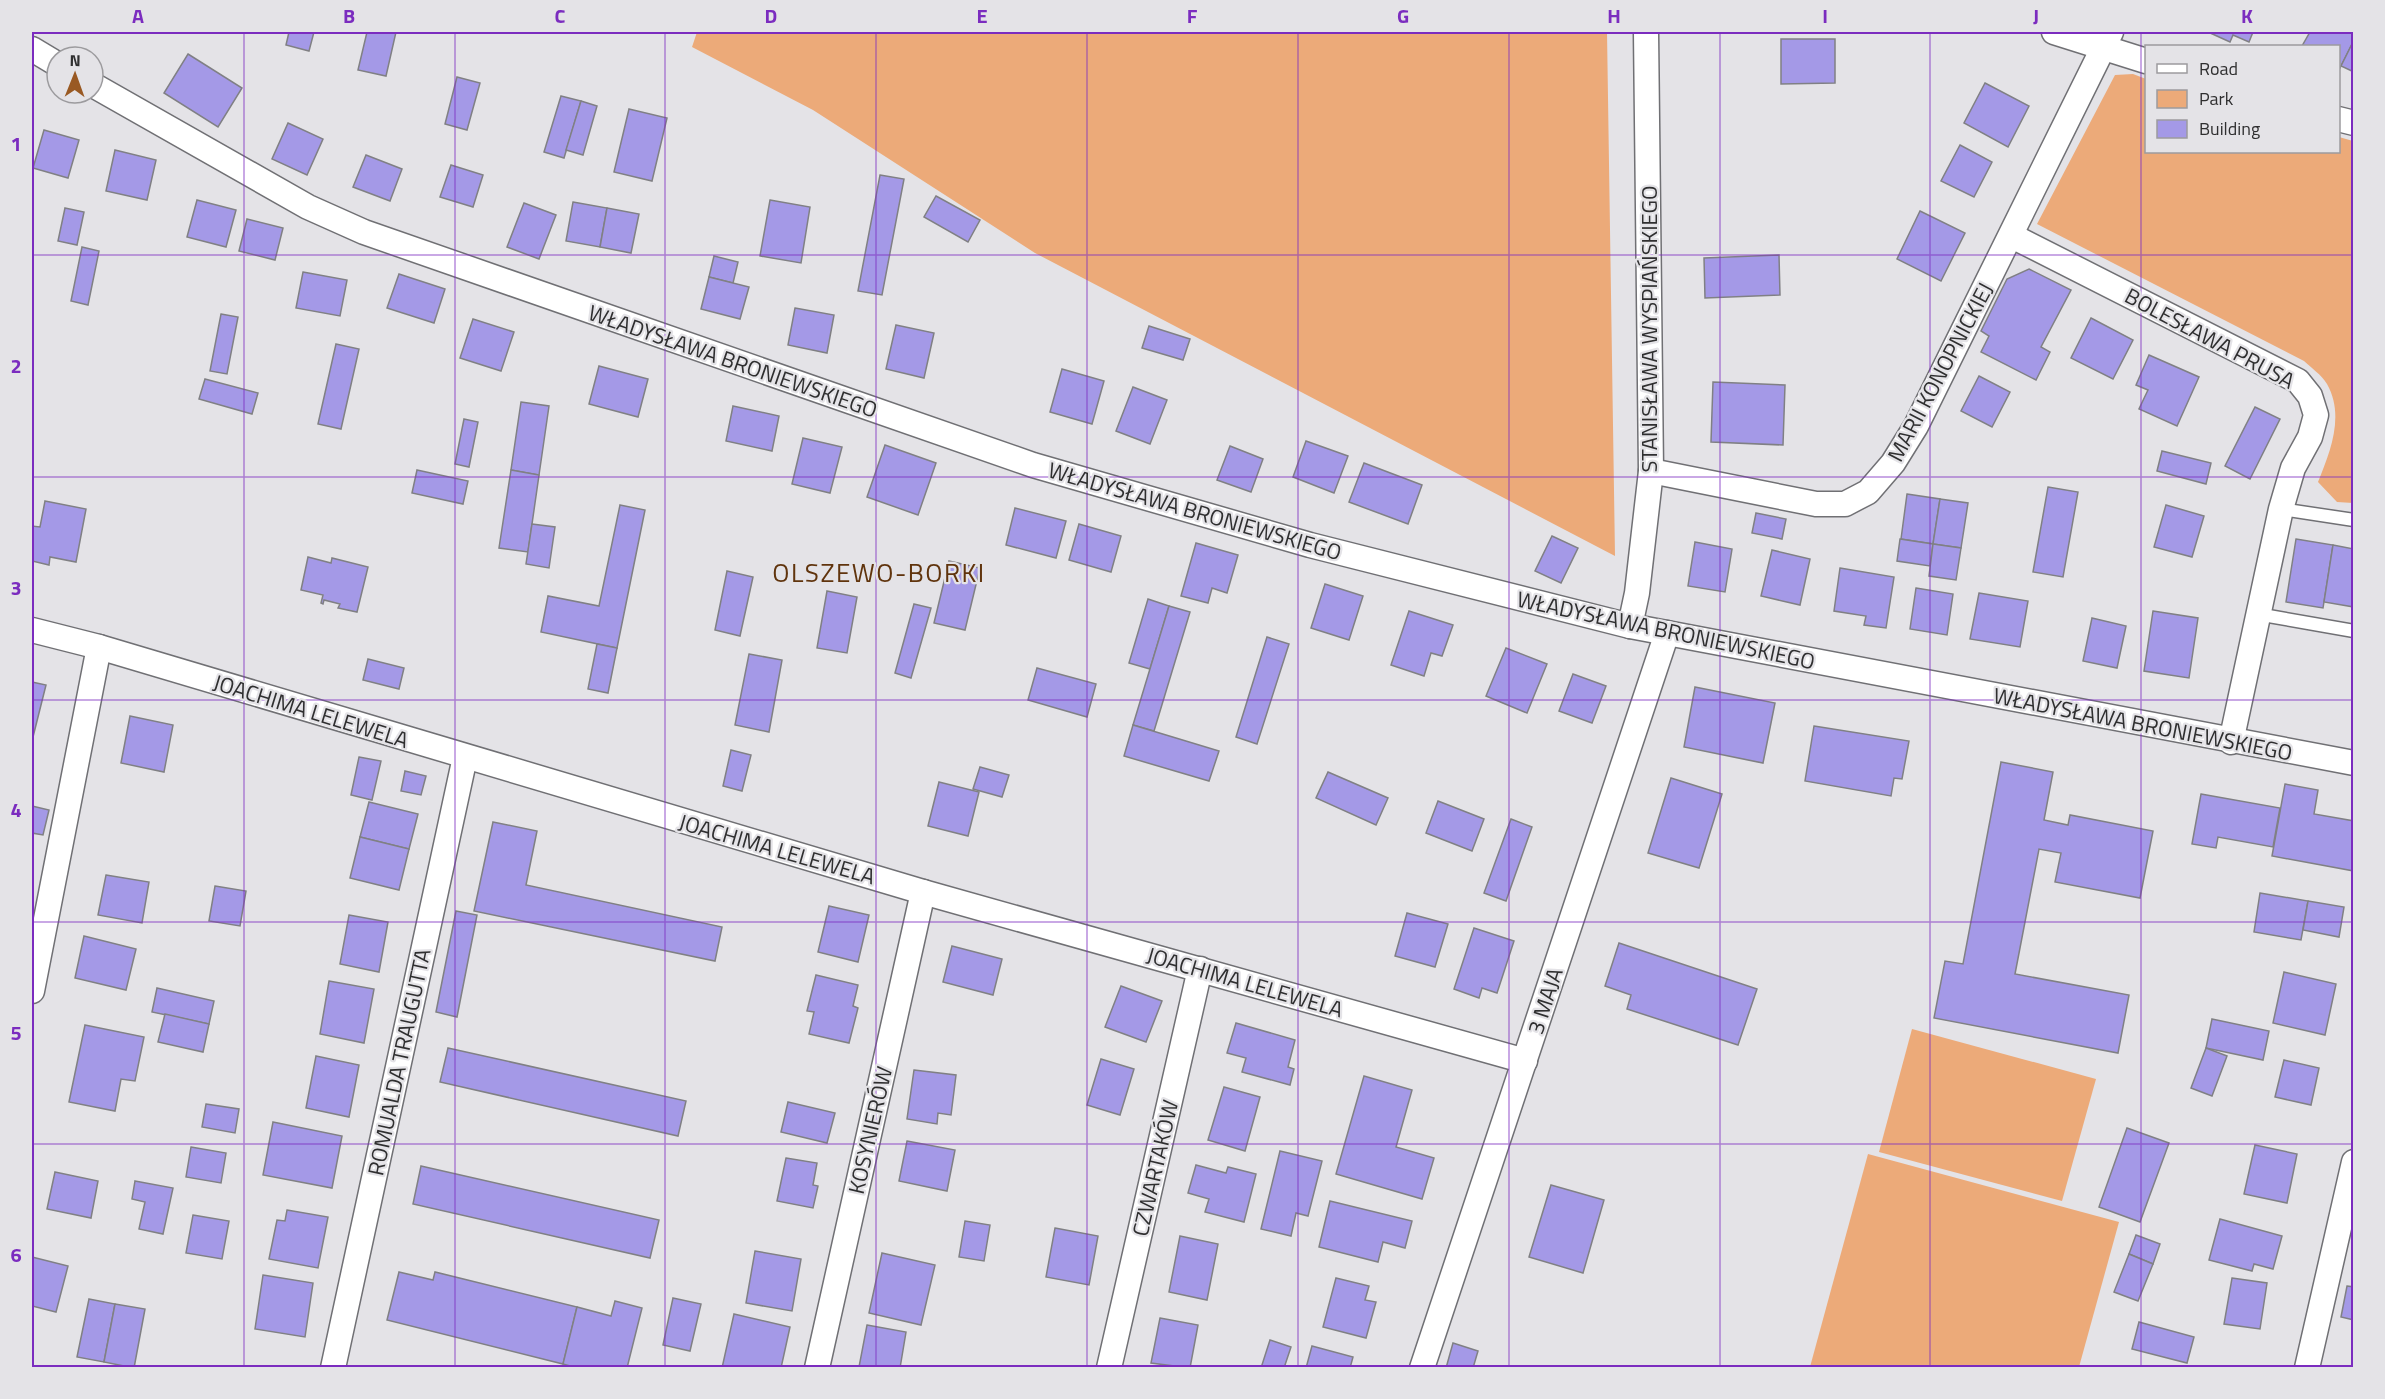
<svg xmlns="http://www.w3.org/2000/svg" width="2385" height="1399" font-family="'Titillium Web',sans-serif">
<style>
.green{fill:#ecaa79}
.building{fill:#a499e7;stroke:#808084;stroke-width:1.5}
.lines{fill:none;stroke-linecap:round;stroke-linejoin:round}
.service-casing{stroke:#707074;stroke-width:15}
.minor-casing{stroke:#707074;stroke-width:27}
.service{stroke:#fff;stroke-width:12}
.minor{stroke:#fff;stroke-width:24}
.grid{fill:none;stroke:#7b2cbf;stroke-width:1.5;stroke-opacity:0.55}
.labels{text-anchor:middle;stroke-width:4.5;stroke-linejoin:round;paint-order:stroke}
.street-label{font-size:22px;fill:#2f2f30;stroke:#e4e3e7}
.quarter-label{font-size:26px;letter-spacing:1.5px;fill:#60340d;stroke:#e4e3e7}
.neatline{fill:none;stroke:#7b2cbf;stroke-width:2}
.grid-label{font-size:20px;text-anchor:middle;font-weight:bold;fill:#7b2cbf}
</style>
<rect width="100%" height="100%" fill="#e4e3e7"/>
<g class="green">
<path d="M697,32H1607L1615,556L1035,253L813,110L692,47Z"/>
<path d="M2133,74L2146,79V152H2338L2339,137L2353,141V503L2337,502L2318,482C2330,452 2345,416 2327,384C2322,375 2310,367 2304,361L2037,224L2115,75Z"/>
<path d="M1912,1029L2096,1079L2062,1201L1879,1152Z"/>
<path d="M1868,1154L2119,1222L2079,1367H1810Z"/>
</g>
<g class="building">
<path d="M289,32H314L309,51L286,45Z"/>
<path d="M367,32H396L386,76L358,70Z"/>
<path d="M2208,32H2253L2249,42L2233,35L2230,42Z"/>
<path d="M2310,32H2354V40L2338,72V46H2302Z"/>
<path d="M1781,39H1835V83L1781,84Z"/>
<path d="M2354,40V72L2341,66Z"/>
<path d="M188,54L242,88L218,127L164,93Z"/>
<path d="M457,77L480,83L467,130L445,124Z"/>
<path d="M1985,83L2029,106L2008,147L1964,123Z"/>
<path d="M561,96L581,101L564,158L544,152Z"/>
<path d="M581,101L597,106L583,155L566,150Z"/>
<path d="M629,109L667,118L652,181L614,172Z"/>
<path d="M288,123L323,139L307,175L272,159Z"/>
<path d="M44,130L79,140L68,178L33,168Z"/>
<path d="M1960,145L1992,162L1974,197L1941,181Z"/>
<path d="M115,150L156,160L147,200L106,191Z"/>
<path d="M366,155L402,169L390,201L353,187Z"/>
<path d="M451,165L483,175L473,207L440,197Z"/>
<path d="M880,175L904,179L882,295L858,291Z"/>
<path d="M936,196L980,220L968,242L924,217Z"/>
<path d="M197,200L236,210L226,247L187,237Z"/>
<path d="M770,200L810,207L801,263L760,256Z"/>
<path d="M573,202L607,208L600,247L566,241Z"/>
<path d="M524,203L556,215L539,259L507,247Z"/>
<path d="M65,208L84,212L77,245L58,241Z"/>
<path d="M607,208L639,214L631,253L600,247Z"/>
<path d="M1920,211L1965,233L1941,281L1897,259Z"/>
<path d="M247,219L283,228L275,260L239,251Z"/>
<path d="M82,247L99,251L88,305L71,301Z"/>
<path d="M1779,255L1780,295L1705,298L1704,258Z"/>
<path d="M714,256L738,262L733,283L709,277Z"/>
<path d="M2029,269L2071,290L2041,347L2050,352L2036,380L1981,352L1989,336L1981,331L2007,279Z"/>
<path d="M303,272L347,280L340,316L296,308Z"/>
<path d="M399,274L445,289L434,323L387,308Z"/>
<path d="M709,277L749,287L740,319L701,309Z"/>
<path d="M795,308L834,315L827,353L788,345Z"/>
<path d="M221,314L238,317L227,374L210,371Z"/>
<path d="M2091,318L2133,340L2113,379L2071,358Z"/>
<path d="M473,319L514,332L501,371L460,358Z"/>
<path d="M896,325L934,333L924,378L886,369Z"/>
<path d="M1149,326L1190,339L1183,360L1142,348Z"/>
<path d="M336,344L359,349L341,429L318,424Z"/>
<path d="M2149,355L2199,377L2177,426L2139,409L2148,390L2136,385Z"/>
<path d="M599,366L648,379L638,417L589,404Z"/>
<path d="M1062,369L1104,381L1092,424L1050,412Z"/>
<path d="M1979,376L2010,392L1992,427L1961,411Z"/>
<path d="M205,379L258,393L252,414L199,399Z"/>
<path d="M1713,382L1785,385L1783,445L1711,442Z"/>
<path d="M1133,387L1167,400L1150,444L1116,431Z"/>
<path d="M521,402L549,406L539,475L511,470Z"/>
<path d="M733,406L779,416L772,451L726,441Z"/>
<path d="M2255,407L2280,419L2250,479L2225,466Z"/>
<path d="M464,419L478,422L469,467L455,464Z"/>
<path d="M803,438L842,447L830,493L792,484Z"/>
<path d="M1306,441L1348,456L1334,493L1293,477Z"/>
<path d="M885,445L936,463L918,515L867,497Z"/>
<path d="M1230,446L1263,459L1251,492L1217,480Z"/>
<path d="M2162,451L2211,463L2206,484L2157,471Z"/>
<path d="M1364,463L1422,485L1408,524L1349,502Z"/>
<path d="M417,470L468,481L463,504L412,493Z"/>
<path d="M511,470L539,475L528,552L499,548Z"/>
<path d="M2048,487L2078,492L2063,577L2033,572Z"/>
<path d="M1907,494L1940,499L1933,544L1901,539Z"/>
<path d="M1940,499L1968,503L1961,548L1933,544Z"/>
<path d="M45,501L86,509L76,562L50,557L49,565L32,561V526L40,527Z"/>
<path d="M620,505L645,510L617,648L541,632L548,596L599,606Z"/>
<path d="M2166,505L2204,516L2192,557L2154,547Z"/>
<path d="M1015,508L1066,521L1056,558L1006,545Z"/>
<path d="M1756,513L1786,519L1782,539L1752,533Z"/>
<path d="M532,524L555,527L549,568L526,564Z"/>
<path d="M1079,524L1121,536L1111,572L1069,560Z"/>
<path d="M1552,536L1578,548L1561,583L1535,571Z"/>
<path d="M1900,539L1933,544L1930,566L1897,561Z"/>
<path d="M2296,539L2333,545L2323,608L2286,602Z"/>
<path d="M1695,542L1732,549L1725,592L1688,586Z"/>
<path d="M1196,543L1238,555L1227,593L1212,588L1208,603L1181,596Z"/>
<path d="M1933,544L1961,548L1956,580L1929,576Z"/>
<path d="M2333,545L2354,549V607L2324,602Z"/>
<path d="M1772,550L1810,559L1800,605L1761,596Z"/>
<path d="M308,557L331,563L332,558L368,567L357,612L338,608L340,604L324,600L323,604L321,603L323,595L301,590Z"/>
<path d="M949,561L980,568L965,630L934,623Z"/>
<path d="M1840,568L1894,577L1886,628L1864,625L1866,616L1834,611Z"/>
<path d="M727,571L753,577L740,636L715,630Z"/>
<path d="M1325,584L1363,596L1349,640L1311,628Z"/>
<path d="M1916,588L1953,594L1947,635L1910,629Z"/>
<path d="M827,591L857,597L847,653L817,648Z"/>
<path d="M1979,593L2028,601L2020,647L1970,639Z"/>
<path d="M1148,599L1169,606L1150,669L1129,663Z"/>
<path d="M914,604L931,608L911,678L895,673Z"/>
<path d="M1169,606L1190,612L1154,731L1133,725Z"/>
<path d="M1409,611L1453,625L1442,656L1431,653L1424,676L1391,665Z"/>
<path d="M2153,611L2198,618L2189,678L2144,671Z"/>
<path d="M2092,618L2126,626L2117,668L2083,661Z"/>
<path d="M1267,637L1289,644L1257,744L1236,737Z"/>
<path d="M597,644L617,648L608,693L588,689Z"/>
<path d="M1506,648L1547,664L1527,713L1486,696Z"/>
<path d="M749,654L782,660L769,732L735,725Z"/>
<path d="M368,659L404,668L399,689L363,680Z"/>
<path d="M1037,668L1096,684L1087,717L1028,700Z"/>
<path d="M1573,674L1606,686L1592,723L1559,711Z"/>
<path d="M32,682L46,685L33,737L32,736Z"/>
<path d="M1695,687L1775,703L1763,763L1684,747Z"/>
<path d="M130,716L173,725L164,772L121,763Z"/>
<path d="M1133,725L1219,751L1209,781L1124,756Z"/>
<path d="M1814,726L1909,741L1902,779L1894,778L1891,796L1805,781Z"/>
<path d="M731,750L751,755L742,791L723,786Z"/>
<path d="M359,757L381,761L372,800L351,795Z"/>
<path d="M2001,762L2053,772L2044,820L2068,825L2070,815L2153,831L2140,898L2055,882L2061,853L2039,849L2015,974L2129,995L2118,1053L1934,1018L1945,961L1963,964Z"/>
<path d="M980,767L1009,775L1002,797L973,789Z"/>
<path d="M405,771L426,776L421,795L401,791Z"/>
<path d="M1328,772L1388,798L1376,825L1316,798Z"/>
<path d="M1671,778L1722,794L1699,868L1648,853Z"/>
<path d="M939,782L979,792L968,836L928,826Z"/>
<path d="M2285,784L2318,790L2314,814L2354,821V871L2272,856Z"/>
<path d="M2201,794L2280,808L2273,847L2218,837L2216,848L2192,844Z"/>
<path d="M1438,801L1484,819L1472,851L1426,833Z"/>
<path d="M369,802L418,814L409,849L360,837Z"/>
<path d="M32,806L49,810L43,835L32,833Z"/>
<path d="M1511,819L1532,827L1506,901L1484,893Z"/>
<path d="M493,822L537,831L526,885L722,927L715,961L474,911Z"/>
<path d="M360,837L409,849L399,890L350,878Z"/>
<path d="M106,875L149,882L142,923L98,915Z"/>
<path d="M215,886L246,891L240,926L209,921Z"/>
<path d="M2260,893L2308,901L2301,940L2254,932Z"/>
<path d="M2308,901L2344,907L2339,937L2303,930Z"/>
<path d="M829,906L869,915L858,962L818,952Z"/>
<path d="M456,911L477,915L457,1017L436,1012Z"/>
<path d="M1407,913L1448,924L1435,967L1395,956Z"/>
<path d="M349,915L388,922L379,972L340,964Z"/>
<path d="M1474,928L1514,941L1497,993L1482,988L1479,998L1454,989Z"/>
<path d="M84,936L136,949L126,990L75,978Z"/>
<path d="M1619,943L1757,989L1738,1045L1627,1009L1631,995L1605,986Z"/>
<path d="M952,946L1002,959L993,995L943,982Z"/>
<path d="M2284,972L2336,984L2325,1035L2273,1023Z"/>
<path d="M816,975L858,985L853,1006L858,1008L849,1043L809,1034L814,1012L807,1011Z"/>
<path d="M329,981L374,989L364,1043L320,1034Z"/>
<path d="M1121,986L1162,1001L1146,1042L1105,1027Z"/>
<path d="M157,988L214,1001L209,1024L152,1012Z"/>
<path d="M165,1014L209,1024L203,1052L158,1042Z"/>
<path d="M2212,1019L2269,1031L2263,1060L2206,1048Z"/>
<path d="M1236,1023L1295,1040L1288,1067L1294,1069L1290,1085L1242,1072L1246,1058L1227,1053Z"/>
<path d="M85,1025L144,1037L135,1081L121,1079L115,1111L69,1102Z"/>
<path d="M448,1048L686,1101L678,1136L440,1082Z"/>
<path d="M2206,1048L2227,1056L2212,1096L2191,1088Z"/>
<path d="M316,1056L359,1065L349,1117L306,1108Z"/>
<path d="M1101,1059L1134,1069L1120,1115L1087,1105Z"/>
<path d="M2284,1060L2319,1068L2311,1105L2275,1097Z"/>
<path d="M914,1070L956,1075L951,1115L938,1113L937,1124L907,1119Z"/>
<path d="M1364,1076L1412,1090L1396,1147L1434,1158L1422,1199L1336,1174Z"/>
<path d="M1224,1087L1260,1097L1245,1151L1208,1140Z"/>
<path d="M788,1102L835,1113L827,1143L781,1132Z"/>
<path d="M206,1104L239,1109L235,1133L202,1127Z"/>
<path d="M273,1122L342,1136L332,1188L263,1175Z"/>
<path d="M2127,1128L2169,1143L2140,1222L2099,1207Z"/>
<path d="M907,1141L955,1150L947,1191L899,1181Z"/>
<path d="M2255,1145L2297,1154L2287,1203L2244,1194Z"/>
<path d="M191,1147L226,1153L221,1183L186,1177Z"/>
<path d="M1280,1151L1322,1161L1308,1216L1296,1213L1291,1236L1261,1229Z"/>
<path d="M786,1158L817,1163L813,1185L818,1186L813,1208L777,1201Z"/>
<path d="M1196,1165L1226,1173L1228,1167L1256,1174L1244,1222L1205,1212L1209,1199L1188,1193Z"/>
<path d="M421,1166L659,1220L650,1258L413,1204Z"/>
<path d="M55,1172L98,1181L91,1218L47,1209Z"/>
<path d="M135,1181L173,1188L163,1234L139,1229L145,1202L132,1199Z"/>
<path d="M1551,1185L1604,1200L1583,1273L1529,1257Z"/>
<path d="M1330,1201L1412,1221L1405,1248L1383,1242L1378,1262L1319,1247Z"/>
<path d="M287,1210L328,1217L318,1268L269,1259L277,1220L285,1221Z"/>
<path d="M193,1215L229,1221L222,1259L186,1253Z"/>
<path d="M2220,1219L2282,1236L2273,1269L2254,1264L2252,1271L2209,1260Z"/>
<path d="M965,1221L990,1225L984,1261L959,1257Z"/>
<path d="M1055,1228L1098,1236L1089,1285L1046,1277Z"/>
<path d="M2136,1235L2160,1244L2153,1264L2129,1254Z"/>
<path d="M1180,1236L1218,1244L1207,1300L1169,1292Z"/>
<path d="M755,1251L801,1259L792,1311L746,1303Z"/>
<path d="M882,1253L935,1265L921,1325L869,1313Z"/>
<path d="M2129,1254L2153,1264L2138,1301L2114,1292Z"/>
<path d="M32,1257L68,1266L56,1312L32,1306Z"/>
<path d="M399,1272L433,1280L435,1272L577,1307L563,1364L387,1320Z"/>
<path d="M263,1275L313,1283L305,1337L255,1329Z"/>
<path d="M1336,1278L1369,1286L1365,1300L1376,1302L1366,1338L1323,1327Z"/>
<path d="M2232,1278L2267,1283L2260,1329L2224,1324Z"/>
<path d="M2347,1286L2354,1287V1320L2341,1317Z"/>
<path d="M673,1298L701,1304L690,1351L663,1345Z"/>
<path d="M89,1299L115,1304L104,1362L77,1357Z"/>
<path d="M615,1301L642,1308L627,1368H577L563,1364L577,1307L611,1316Z"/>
<path d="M115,1304L145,1309L134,1368L104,1362Z"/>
<path d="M734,1314L790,1327L781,1368H722Z"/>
<path d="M1160,1318L1198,1325L1190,1368L1151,1363Z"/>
<path d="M2139,1322L2194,1337L2187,1363L2132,1349Z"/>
<path d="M867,1325L906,1332L900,1368L859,1367Z"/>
<path d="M1270,1340L1291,1347L1284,1368H1261Z"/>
<path d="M1453,1343L1478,1351L1473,1368H1446Z"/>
<path d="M1312,1346L1353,1357L1350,1368H1306Z"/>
</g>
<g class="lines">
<defs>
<g id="service">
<path d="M2281,509L2354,520"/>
<path d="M2257,614L2354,631"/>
</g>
<g id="minor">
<path d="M2054,32L2146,61"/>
<path d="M32,49L57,64"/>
<path d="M93,85L308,207L364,232L1033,465L1310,545L1630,626L2354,763"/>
<path d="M2338,119L2354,123"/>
<path d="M2012,236L2298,381L2310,396L2316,415L2310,437L2293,468L2281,509L2231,742"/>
<path d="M1651,471L1816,504H1845L1868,492L1893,463L1916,426L2111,32"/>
<path d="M1630,626L1637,593L1651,471L1646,32"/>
<path d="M32,630L99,647L923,892L1525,1061"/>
<path d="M32,991L99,647"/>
<path d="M333,1368L465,757"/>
<path d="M817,1368L923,892"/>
<path d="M1109,1368L1200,969"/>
<path d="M1422,1368L1667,633"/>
<path d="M2307,1368L2354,1162"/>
</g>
</defs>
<use href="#service" class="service-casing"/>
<use href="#minor" class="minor-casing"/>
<use href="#service" class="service"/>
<use href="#minor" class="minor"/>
</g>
<path class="grid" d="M244,32V1368M455,32V1368M665,32V1368M876,32V1368M1087,32V1368M1298,32V1368M1509,32V1368M1720,32V1368M1930,32V1368M2141,32V1368M32,255H2354M32,477H2354M32,700H2354M32,922H2354M32,1144H2354"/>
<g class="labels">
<g class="street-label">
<text transform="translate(1649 329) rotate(-90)" y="8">STANISŁAWA WYSPIAŃSKIEGO</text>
<text transform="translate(2210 338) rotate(28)" y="8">BOLESŁAWA PRUSA</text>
<text transform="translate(733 361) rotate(19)" y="8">WŁADYSŁAWA BRONIEWSKIEGO</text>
<text transform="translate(1940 372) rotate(-62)" y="8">MARII KONOPNICKIEJ</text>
<text transform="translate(1195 511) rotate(16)" y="8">WŁADYSŁAWA BRONIEWSKIEGO</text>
<text transform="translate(1666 630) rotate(12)" y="8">WŁADYSŁAWA BRONIEWSKIEGO</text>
<text transform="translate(311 711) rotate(17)" y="8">JOACHIMA LELEWELA</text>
<text transform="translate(2143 724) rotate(11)" y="8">WŁADYSŁAWA BRONIEWSKIEGO</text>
<text transform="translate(777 849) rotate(16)" y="8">JOACHIMA LELEWELA</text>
<text transform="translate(1245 982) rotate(16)" y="8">JOACHIMA LELEWELA</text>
<text transform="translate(1545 1001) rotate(-72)" y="8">3 MAJA</text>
<text transform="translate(399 1062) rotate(-78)" y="8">ROMUALDA TRAUGUTTA</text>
<text transform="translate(870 1130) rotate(-77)" y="8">KOSYNIERÓW</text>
<text transform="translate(1155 1168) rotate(-77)" y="8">CZWARTAKÓW</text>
</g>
<g class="quarter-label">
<text x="879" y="582">OLSZEWO-BORKI</text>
</g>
</g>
<rect width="2385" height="1399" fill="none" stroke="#e4e3e7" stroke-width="66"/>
<rect x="2145" y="45" width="195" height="108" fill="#e4e3e7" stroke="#9c9b9e" stroke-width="1.5"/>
<rect x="2157" y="64" width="30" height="9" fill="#ffffff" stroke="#9c9b9e" stroke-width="1.5"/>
<text x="2199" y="75" font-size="18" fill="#2f2f30">Road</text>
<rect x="2157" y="90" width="30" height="18" fill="#ecaa79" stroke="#9c9b9e" stroke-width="1.5"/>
<text x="2199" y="105" font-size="18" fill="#2f2f30">Park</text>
<rect x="2157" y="120" width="30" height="18" fill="#a499e7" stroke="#9c9b9e" stroke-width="1.5"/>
<text x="2199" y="135" font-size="18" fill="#2f2f30">Building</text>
<g transform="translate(75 75) rotate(1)"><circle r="28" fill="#e4e3e7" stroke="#9c9b9e" stroke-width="1.5"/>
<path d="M0-4.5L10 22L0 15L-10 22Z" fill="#995923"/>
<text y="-9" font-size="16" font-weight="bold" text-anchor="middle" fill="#2f2f30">N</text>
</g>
<rect x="33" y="33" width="2319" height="1333" class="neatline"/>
<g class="grid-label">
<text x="138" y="23">A</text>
<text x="349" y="23">B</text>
<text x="560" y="23">C</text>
<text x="771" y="23">D</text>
<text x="982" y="23">E</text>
<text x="1192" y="23">F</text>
<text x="1403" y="23">G</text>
<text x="1614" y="23">H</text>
<text x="1825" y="23">I</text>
<text x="2036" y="23">J</text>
<text x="2247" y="23">K</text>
<text x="16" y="151">1</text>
<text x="16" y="373">2</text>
<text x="16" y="595">3</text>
<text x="16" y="817">4</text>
<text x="16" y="1040">5</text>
<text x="16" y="1262">6</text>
</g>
</svg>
